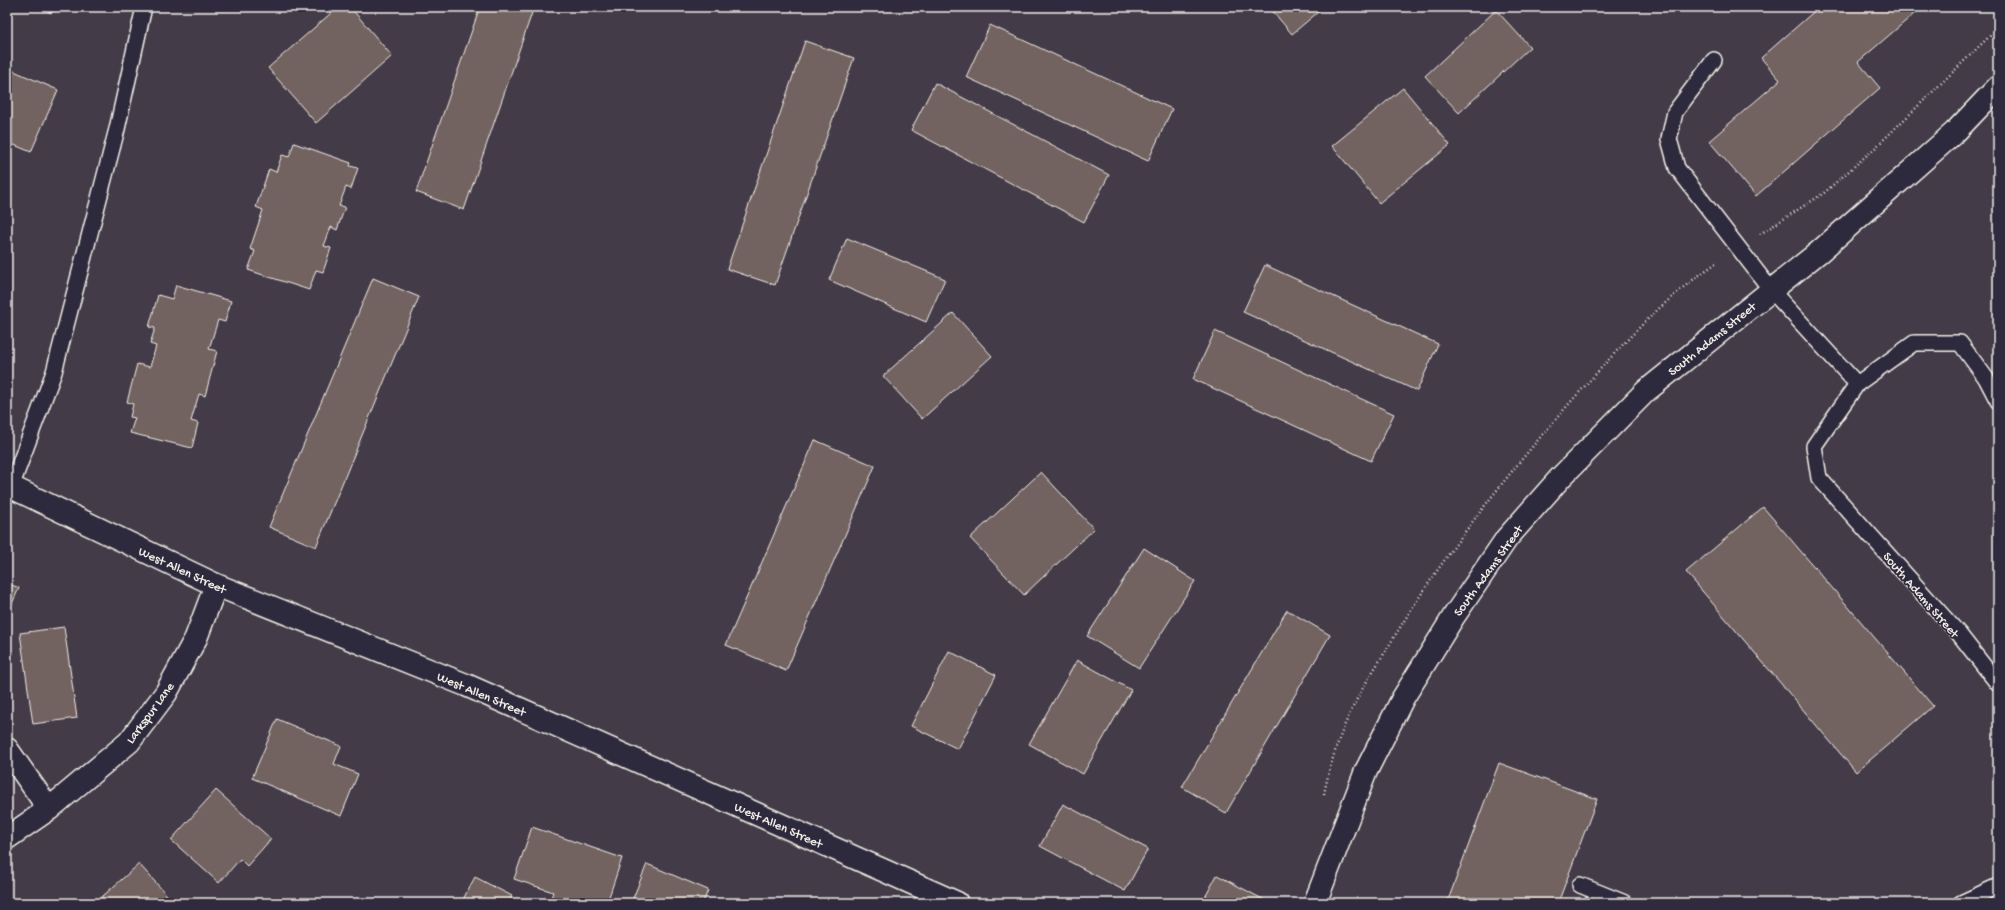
<svg xmlns="http://www.w3.org/2000/svg" width="2005" height="910" font-family="'Gochi Hand',sans-serif">
<style>
.building{fill:#736461;stroke:#f4f1e8}
.lines{fill:none;stroke-linecap:round;stroke-linejoin:round}
.service-casing{stroke:#f4f1e8;stroke-width:18}
.minor-casing{stroke:#f4f1e8;stroke-width:25}
.tertiary-casing{stroke:#f4f1e8;stroke-width:25}
.path{stroke:#f4f1e8;stroke-width:2.5;stroke-dasharray:1 3;stroke-linecap:butt}
.service{stroke:#2f2a3d;stroke-width:15}
.minor{stroke:#2f2a3d;stroke-width:22}
.tertiary{stroke:#2f2a3d;stroke-width:22}
.labels{text-anchor:middle;stroke-width:3.5;stroke-linejoin:round;paint-order:stroke}
.street-label{font-size:13px;fill:#f4f1e8;stroke:#2f2a3d}
</style>
<rect width="100%" height="100%" fill="#433b48"/>
<filter id="ink" filterUnits="userSpaceOnUse"><feTurbulence type="fractalNoise" baseFrequency=".025" numOctaves="2"/><feDisplacementMap in="SourceGraphic" scale="8" xChannelSelector="R" yChannelSelector="G"/><feConvolveMatrix kernelMatrix="1 2 1 2 8 2 1 2 1" color-interpolation-filters="sRGB"/></filter>
<g filter="url(#ink)">
<g class="building">
<path d="M37,7H55L52,13Z"/>
<path d="M338,7H350L392,56L316,123L268,68Z"/>
<path d="M480,7H534L464,210L416,192Z"/>
<path d="M1269,7H1324L1292,34Z"/>
<path d="M1819,7H1922L1858,62L1880,88L1756,196L1709,141L1780,80L1761,58Z"/>
<path d="M1496,10L1530,47L1459,113L1425,76Z"/>
<path d="M990,25L1172,109L1148,161L966,77Z"/>
<path d="M805,41L854,58L775,285L727,269Z"/>
<path d="M7,68L58,90L31,152L7,142Z"/>
<path d="M935,83L1109,175L1084,222L911,130Z"/>
<path d="M1403,88L1450,145L1379,203L1332,146Z"/>
<path d="M294,143L351,163L350,166L358,168L351,189L346,187L339,206L345,207L337,230L331,227L324,246L331,248L323,272L316,270L309,290L248,270L255,251L250,249L263,210L256,207L269,169L276,172L282,155L289,157Z"/>
<path d="M847,238L945,279L926,322L829,280Z"/>
<path d="M1265,265L1438,344L1417,391L1243,312Z"/>
<path d="M373,278L419,297L316,547L269,527Z"/>
<path d="M176,285L231,301L225,322L218,320L209,349L217,351L205,396L199,394L191,421L198,423L192,448L130,433L135,418L130,417L133,404L127,402L137,364L150,367L156,346L150,344L155,328L149,327L158,295L172,299Z"/>
<path d="M953,313L992,356L922,419L883,376Z"/>
<path d="M7,327L11,328L7,338Z"/>
<path d="M1215,331L1394,414L1371,461L1193,379Z"/>
<path d="M815,440L875,466L786,671L726,645Z"/>
<path d="M1041,472L1094,529L1024,595L970,538Z"/>
<path d="M1763,507L1933,706L1856,772L1686,572Z"/>
<path d="M1144,548L1195,581L1139,668L1087,636Z"/>
<path d="M7,583L19,588L7,615Z"/>
<path d="M1287,610L1330,635L1226,813L1182,787Z"/>
<path d="M64,627L77,718L33,724L20,633Z"/>
<path d="M949,651L996,675L958,749L911,726Z"/>
<path d="M1077,660L1131,690L1083,774L1029,744Z"/>
<path d="M277,719L341,746L334,764L358,774L341,816L252,778Z"/>
<path d="M1499,763L1597,799L1558,903H1447Z"/>
<path d="M216,790L271,839L247,866L240,859L219,883L171,840Z"/>
<path d="M1063,804L1148,849L1125,891L1040,846Z"/>
<path d="M532,827L622,858L607,903H556L550,901L553,892L514,879Z"/>
<path d="M139,864L174,903H95Z"/>
<path d="M647,864L708,890L703,903H631Z"/>
<path d="M1217,875L1270,903H1202Z"/>
<path d="M475,877L512,896L509,903H461Z"/>
</g>
<g class="lines">
<defs>
<g id="service">
<path d="M1714,60L1675,112L1669,139L1677,168L1771,290L1857,384L1814,446L1819,478L1959,634L1998,684"/>
<path d="M1857,384L1914,343H1960L1986,378L1998,401"/>
<path d="M11,487L54,372L117,129L144,7"/>
<path d="M1580,885L1625,903"/>
<path d="M1961,903L1998,886"/>
</g>
<g id="minor">
<path d="M7,749L49,809"/>
<path d="M7,838L49,809L129,742L166,693L196,638L216,585"/>
<path d="M1315,903L1366,771L1403,698L1454,616L1507,538L1561,477L1646,391L1819,252L1885,194L1955,132L1998,87"/>
</g>
<path id="tertiary" d="M7,485L216,585L466,685L957,903"/>
</defs>
<use href="#service" class="service-casing"/>
<use href="#minor" class="minor-casing"/>
<use href="#tertiary" class="tertiary-casing"/>
<g class="path">
<path d="M1760,234L1824,193L1875,148L1998,28"/>
<path d="M1324,794C1330,764 1340,732 1354,705C1364,684 1378,664 1390,644C1443,555 1507,474 1576,396C1619,348 1663,298 1718,262"/>
</g>
<use href="#service" class="service"/>
<use href="#minor" class="minor"/>
<use href="#tertiary" class="tertiary"/>
</g>
</g>
<g class="labels">
<g class="street-label">
<text transform="translate(1711 338) rotate(-39)" y="5">South Adams Street</text>
<text transform="translate(183 569) rotate(25)" y="5">West Allen Street</text>
<text transform="translate(1487 570) rotate(-54)" y="5">South Adams Street</text>
<text transform="translate(1922 594) rotate(49)" y="5">South Adams Street</text>
<text transform="translate(482 693) rotate(23)" y="5">West Allen Street</text>
<text transform="translate(149 712) rotate(-54)" y="5">Larkspur Lane</text>
<text transform="translate(779 824) rotate(24)" y="5">West Allen Street</text>
</g>
</g>
<rect width="2005" height="910" fill="none" stroke="#2f2a3d" stroke-width="24"/>
<rect x="12" y="12" width="1981" height="886" fill="none" stroke="#f4f1e8" stroke-width="1.5" filter="url(#ink)"/>
</svg>
